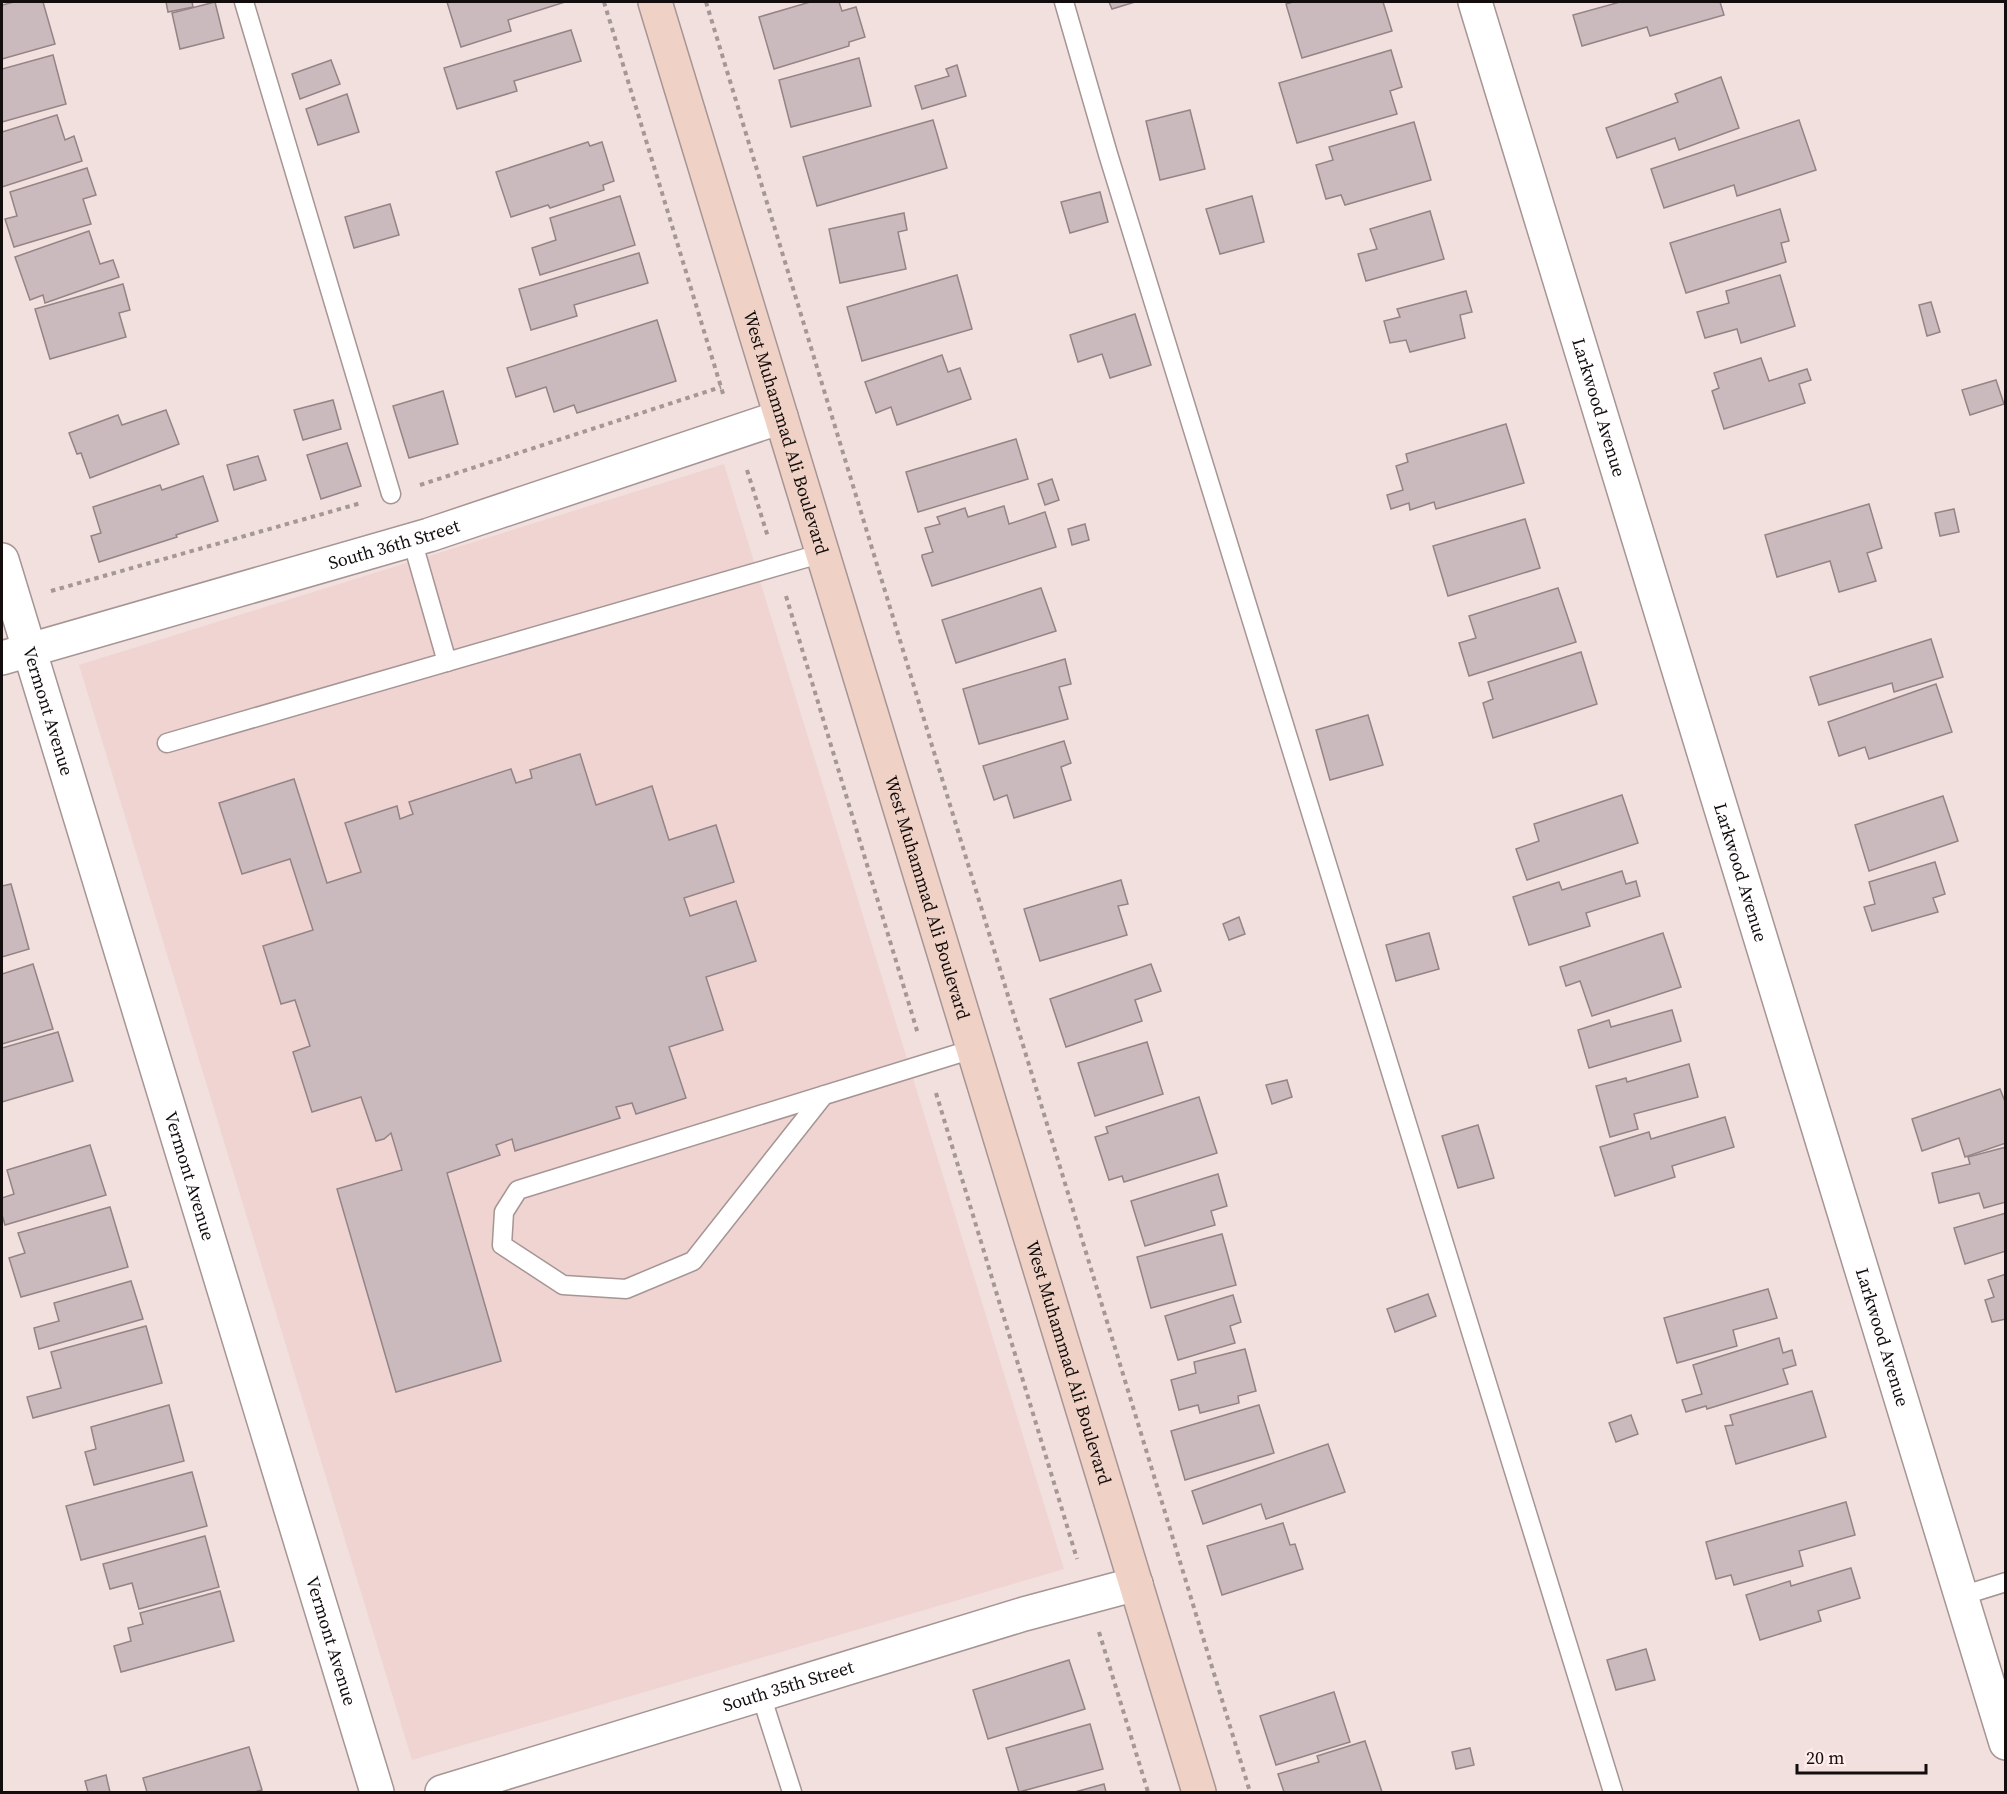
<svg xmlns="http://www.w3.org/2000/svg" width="2007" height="1794" font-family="'Source Serif 4',serif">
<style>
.built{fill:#efd4d2}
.building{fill:#cbbabd;stroke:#948486;stroke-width:1.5}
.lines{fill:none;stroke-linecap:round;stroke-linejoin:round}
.lane-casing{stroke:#a69594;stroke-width:21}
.street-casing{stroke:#a69594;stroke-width:36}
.secondary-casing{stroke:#a69594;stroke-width:36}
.path{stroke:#a49796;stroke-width:4;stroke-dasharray:4.5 4.5;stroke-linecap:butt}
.lane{stroke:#fff;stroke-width:18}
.street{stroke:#fff;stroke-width:33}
.secondary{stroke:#efd2c5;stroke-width:33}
.labels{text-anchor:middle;stroke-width:5;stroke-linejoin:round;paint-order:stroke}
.street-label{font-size:18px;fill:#130d0d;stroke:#ffedeb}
</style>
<rect width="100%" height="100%" fill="#f1e0de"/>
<path class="built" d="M724,464L1064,1569L412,1760L79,665Z"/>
<g class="building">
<path d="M14,2H43L55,44L2,59V5Z"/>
<path d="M166,2H192L193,7L168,12Z"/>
<path d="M215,2L224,38L180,49L172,13Z"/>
<path d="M447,2H565L508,20L511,31L461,47Z"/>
<path d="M810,2H839L842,11L856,7L865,37L849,42V46L774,69L759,17Z"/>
<path d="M1109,2H1135L1112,9Z"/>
<path d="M1293,2H1383L1392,31L1302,58L1286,4Z"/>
<path d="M1620,2H1720L1724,15L1650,36L1647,27L1582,46L1573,15Z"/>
<path d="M571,30L581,61L514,81L517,91L457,109L444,68Z"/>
<path d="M1391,50L1402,87L1390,91L1397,114L1297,143L1279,83Z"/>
<path d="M53,55L66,104L2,122V69Z"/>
<path d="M859,58L871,106L791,127L779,80Z"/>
<path d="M331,60L340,84L300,99L292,74Z"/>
<path d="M957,65L966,96L922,109L915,86L949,76L946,69Z"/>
<path d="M1721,77L1739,128L1679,150L1675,138L1617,158L1606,128L1678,102L1675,94Z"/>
<path d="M347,94L359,132L318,145L306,109Z"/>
<path d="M1190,110L1205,169L1160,180L1146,121Z"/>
<path d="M57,115L65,140L74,136L82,161L2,187V132Z"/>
<path d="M933,120L947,168L817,206L803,157Z"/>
<path d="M1799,120L1816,170L1737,196L1734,185L1664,208L1651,169Z"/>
<path d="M1414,122L1431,180L1345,205L1341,195L1326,199L1316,165L1333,160L1329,147Z"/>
<path d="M588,142L590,146L602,142L614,181L603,185L604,190L550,208L548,205L511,217L496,172Z"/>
<path d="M87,168L96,195L83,199L91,224L14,247L5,219L17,216L10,192Z"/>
<path d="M1100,192L1108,222L1070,233L1061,202Z"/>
<path d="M620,196L635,245L540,275L532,248L556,240L550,218Z"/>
<path d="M1252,196L1264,242L1220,254L1206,209Z"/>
<path d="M390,204L399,235L354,248L345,217Z"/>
<path d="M1780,209L1789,241L1781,243L1786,262L1686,293L1670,243Z"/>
<path d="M1430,211L1444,259L1366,281L1358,254L1377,249L1370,229Z"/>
<path d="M904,213L907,230L898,232L906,269L840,283L829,229Z"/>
<path d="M89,231L100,264L113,260L119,277L45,303L43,295L30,300L15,257Z"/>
<path d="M639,253L648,283L574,305L577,316L531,330L519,289Z"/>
<path d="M957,275L972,329L862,361L847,307Z"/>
<path d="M1780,275L1795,326L1741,343L1737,329L1705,338L1697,312L1729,303L1726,291Z"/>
<path d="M123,284L130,310L119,313L126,337L50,359L35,309Z"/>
<path d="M1466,291L1472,312L1460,315L1465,338L1410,352L1406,340L1390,343L1384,321L1400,317L1397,309Z"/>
<path d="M1931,302L1940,332L1927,336L1919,305Z"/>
<path d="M1135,314L1151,365L1110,378L1102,354L1078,362L1070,335Z"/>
<path d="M657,320L676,381L577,413L574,405L554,412L546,387L516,397L507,368Z"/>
<path d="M942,355L948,372L960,368L971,399L897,425L891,407L876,413L865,382Z"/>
<path d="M1761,358L1769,381L1807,369L1811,380L1799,384L1805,403L1724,429L1712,391L1719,388L1714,373Z"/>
<path d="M1996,380L2004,404L1970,415L1962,390Z"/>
<path d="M443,391L458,444L409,458L393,406Z"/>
<path d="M333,400L341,429L303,440L294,410Z"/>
<path d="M166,410L179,444L90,478L81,453L77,454L69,433L118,415L122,425Z"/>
<path d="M1506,424L1524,483L1436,509L1434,502L1410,510L1409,503L1391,509L1387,495L1403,490L1396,466L1408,462L1406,454Z"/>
<path d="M1016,439L1028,479L918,512L906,472Z"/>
<path d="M347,443L361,486L321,499L307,455Z"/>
<path d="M258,456L266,480L234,490L227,465Z"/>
<path d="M203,476L218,521L176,535L177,537L99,562L91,536L101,533L93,507L160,485L162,490Z"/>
<path d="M1052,479L1059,500L1045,505L1038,484Z"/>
<path d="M1869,504L1882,548L1867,553L1876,581L1839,592L1830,561L1777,577L1765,535Z"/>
<path d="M1004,506L1009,524L1045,512L1056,547L932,586L922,557V555L933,552L925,528L940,524L937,517L965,508L968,517Z"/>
<path d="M1954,509L1959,532L1940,536L1935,513Z"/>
<path d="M1525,519L1540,568L1448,596L1433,546Z"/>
<path d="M1085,524L1089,540L1072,545L1068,529Z"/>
<path d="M1041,588L1056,631L956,663L942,620Z"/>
<path d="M1558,588L1576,642L1469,676L1459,643L1476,638L1469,616Z"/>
<path d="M1931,639L1943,677L1894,692L1892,683L1819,705L1810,677Z"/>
<path d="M1581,652L1597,704L1493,738L1483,703L1493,699L1488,682Z"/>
<path d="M1065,659L1071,684L1059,687L1068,719L979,744L963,689Z"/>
<path d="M1936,684L1952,732L1869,759L1865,747L1839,756L1828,722Z"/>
<path d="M1368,715L1383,765L1330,780L1316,730Z"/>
<path d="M1064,741L1071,763L1061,767L1071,800L1014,818L1007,795L994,800L983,766Z"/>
<path d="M580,754L596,805L652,786L669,840L716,825L734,882L684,898L690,916L736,901L756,961L706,977L723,1030L669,1047L686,1098L636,1114L632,1103L616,1107L620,1118L515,1151L512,1139L496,1145L500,1155L447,1173L501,1361L396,1392L337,1189L402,1170L391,1133L384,1139L376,1141L361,1097L312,1112L293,1052L310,1046L295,1000L281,1004L263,946L313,930L290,859L242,874L219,803L294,779L327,883L361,872L345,823L397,806L400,819L413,814L409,802L511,769L516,783L532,778L530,770Z"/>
<path d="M1622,795L1638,843L1527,880L1516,849L1539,841L1534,824Z"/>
<path d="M1943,796L1958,841L1869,871L1855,825Z"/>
<path d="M1935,862L1945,894L1933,898L1938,912L1872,931L1864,907L1875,904L1869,882Z"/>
<path d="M1622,871L1626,884L1636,881L1640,896L1586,913L1590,926L1529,945L1513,897L1559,882L1562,890Z"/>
<path d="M1121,880L1128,904L1118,906L1127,935L1040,961L1024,909Z"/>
<path d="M11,884L29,949L2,957V886Z"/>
<path d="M1239,917L1245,934L1229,940L1223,924Z"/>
<path d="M1429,933L1439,969L1396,981L1386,945Z"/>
<path d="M1663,933L1681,987L1592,1016L1580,981L1566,986L1560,967Z"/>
<path d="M33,964L53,1029L2,1044V974Z"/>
<path d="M1151,964L1161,991L1135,1000L1142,1021L1066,1047L1050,999Z"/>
<path d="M1672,1010L1681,1041L1589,1068L1578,1030L1609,1020L1611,1027Z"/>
<path d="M58,1032L73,1081L2,1102V1048Z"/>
<path d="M1147,1042L1163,1094L1095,1116L1078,1063Z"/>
<path d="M1689,1064L1698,1097L1634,1114L1638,1129L1610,1137L1596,1086L1626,1078L1627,1082Z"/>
<path d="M1287,1080L1292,1097L1272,1104L1266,1085Z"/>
<path d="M2000,1089L2006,1104V1143L1965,1157L1959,1138L1922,1151L1912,1119Z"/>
<path d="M1199,1097L1217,1153L1124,1182L1122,1176L1109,1180L1095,1137L1108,1133L1106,1127Z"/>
<path d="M1725,1117L1734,1147L1672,1166L1675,1177L1615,1196L1600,1147L1649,1132L1651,1139Z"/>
<path d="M1478,1125L1494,1178L1458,1188L1442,1136Z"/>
<path d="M90,1145L106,1195L5,1225L2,1215V1198L14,1194L7,1170Z"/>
<path d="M2006,1147V1202L1984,1208L1979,1193L1939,1203L1932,1173L1970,1164L1968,1157Z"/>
<path d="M1218,1174L1227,1206L1211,1211L1215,1225L1145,1246L1131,1201Z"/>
<path d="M110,1207L128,1267L21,1297L9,1258L25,1253L18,1233Z"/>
<path d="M2006,1213V1251L1965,1264L1954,1228Z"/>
<path d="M1222,1234L1236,1285L1151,1308L1137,1257Z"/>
<path d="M2006,1274V1319L1992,1322L1985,1300L1994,1297L1988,1280Z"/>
<path d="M131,1281L143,1319L39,1349L34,1328L59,1321L54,1303Z"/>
<path d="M1768,1289L1777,1318L1733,1330L1737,1346L1677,1363L1664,1318Z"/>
<path d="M1428,1294L1436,1316L1395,1332L1387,1309Z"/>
<path d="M1233,1295L1241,1322L1230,1326L1235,1343L1178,1360L1165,1316Z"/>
<path d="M146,1326L162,1383L33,1418L27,1397L61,1388L51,1352Z"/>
<path d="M1779,1338L1783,1353L1792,1350L1796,1365L1783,1369L1788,1384L1707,1409L1706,1406L1686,1412L1682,1400L1702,1394L1693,1365Z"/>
<path d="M1245,1349L1256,1391L1238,1396L1239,1403L1200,1413L1198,1405L1179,1410L1171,1380L1196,1373L1194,1362Z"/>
<path d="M1812,1391L1826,1437L1736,1464L1725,1426L1733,1425L1730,1415Z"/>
<path d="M169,1405L184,1461L94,1485L85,1452L96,1449L91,1427Z"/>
<path d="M1259,1405L1274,1453L1185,1480L1171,1431Z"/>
<path d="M1631,1415L1638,1434L1616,1442L1609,1423Z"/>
<path d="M1328,1444L1345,1492L1266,1519L1261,1504L1203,1524L1192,1491Z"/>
<path d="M192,1472L207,1526L81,1560L66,1506Z"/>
<path d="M1846,1502L1855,1535L1799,1551L1803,1566L1734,1585L1731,1575L1716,1579L1706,1542Z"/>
<path d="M1283,1523L1290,1545L1295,1544L1303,1569L1222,1595L1207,1546Z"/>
<path d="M205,1536L219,1587L139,1609L132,1583L110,1589L103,1564Z"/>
<path d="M1851,1568L1860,1598L1818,1611L1821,1621L1760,1640L1746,1595L1790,1581L1791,1586Z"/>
<path d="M220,1591L234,1641L121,1672L114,1646L131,1641L128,1628L143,1624L140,1613Z"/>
<path d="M1646,1649L1655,1680L1616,1690L1607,1660Z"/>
<path d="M1069,1660L1085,1709L988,1739L973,1690Z"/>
<path d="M1334,1692L1350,1742L1276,1765L1260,1716Z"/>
<path d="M1090,1724L1103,1769L1019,1792L1006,1748Z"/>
<path d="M1365,1741L1382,1792H1284L1278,1774L1319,1762L1317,1756Z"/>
<path d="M249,1747L262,1790L255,1792H147L143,1778Z"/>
<path d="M1470,1748L1474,1765L1456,1769L1452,1752Z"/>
<path d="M106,1775L110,1792H88L85,1781Z"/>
<path d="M1104,1784L1106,1792H1075Z"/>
</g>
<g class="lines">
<defs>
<g id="lane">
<path d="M244,2L391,494"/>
<path d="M1064,2L1108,154L1613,1792"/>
<path d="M412,540L447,662"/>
<path d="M167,743L823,553"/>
<path d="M824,1095L693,1261L626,1289L563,1285L502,1245L504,1212L518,1190L973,1049"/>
<path d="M1961,1596L2006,1582"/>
<path d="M761,1695L792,1792"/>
</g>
<g id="street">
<path id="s1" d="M1475,2L2006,1743"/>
<path id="s2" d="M2,560L377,1792"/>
<path id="s3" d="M2,658L429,535L781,417"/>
<path id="s4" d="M442,1792L1024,1614L1136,1584"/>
</g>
<g id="secondary">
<path id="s5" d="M655,2L1199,1792"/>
</g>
</defs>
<use href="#lane" class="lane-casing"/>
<use href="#street" class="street-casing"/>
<use href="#secondary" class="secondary-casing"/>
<g class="path">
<path d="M604,2L724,397"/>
<path d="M706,2L1250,1792"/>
<path d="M747,470L768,537"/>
<path d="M420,485L721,387"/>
<path d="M51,591L361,503"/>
<path d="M786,596L918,1034"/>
<path d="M936,1093L1077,1559"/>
<path d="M1099,1632L1148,1792"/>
</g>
<use href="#lane" class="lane"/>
<use href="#street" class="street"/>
<use href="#secondary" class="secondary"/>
</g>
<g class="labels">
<g class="street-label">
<text dy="6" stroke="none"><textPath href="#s1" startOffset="424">Larkwood Avenue</textPath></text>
<text dy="6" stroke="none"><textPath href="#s5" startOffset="450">West Muhammad Ali Boulevard</textPath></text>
<text dy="6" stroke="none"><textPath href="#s3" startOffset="408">South 36th Street</textPath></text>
<text dy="6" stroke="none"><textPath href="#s2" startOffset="158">Vermont Avenue</textPath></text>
<text dy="6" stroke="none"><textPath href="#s1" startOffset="910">Larkwood Avenue</textPath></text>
<text dy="6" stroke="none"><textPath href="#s5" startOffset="936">West Muhammad Ali Boulevard</textPath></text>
<text dy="6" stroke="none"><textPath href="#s2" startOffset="644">Vermont Avenue</textPath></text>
<text dy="6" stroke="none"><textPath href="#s1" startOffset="1396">Larkwood Avenue</textPath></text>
<text dy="6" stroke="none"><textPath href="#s5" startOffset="1422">West Muhammad Ali Boulevard</textPath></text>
<text dy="6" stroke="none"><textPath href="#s2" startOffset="1130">Vermont Avenue</textPath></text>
<text dy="6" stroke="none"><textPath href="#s4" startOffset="362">South 35th Street</textPath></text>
</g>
</g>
<rect width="2007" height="1794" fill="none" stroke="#130d0d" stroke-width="6"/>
<path d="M1797 1764v9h129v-9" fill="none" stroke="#130d0d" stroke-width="3"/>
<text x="1806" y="1764" font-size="18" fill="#130d0d" stroke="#ffedeb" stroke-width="4.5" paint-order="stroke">20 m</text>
</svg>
